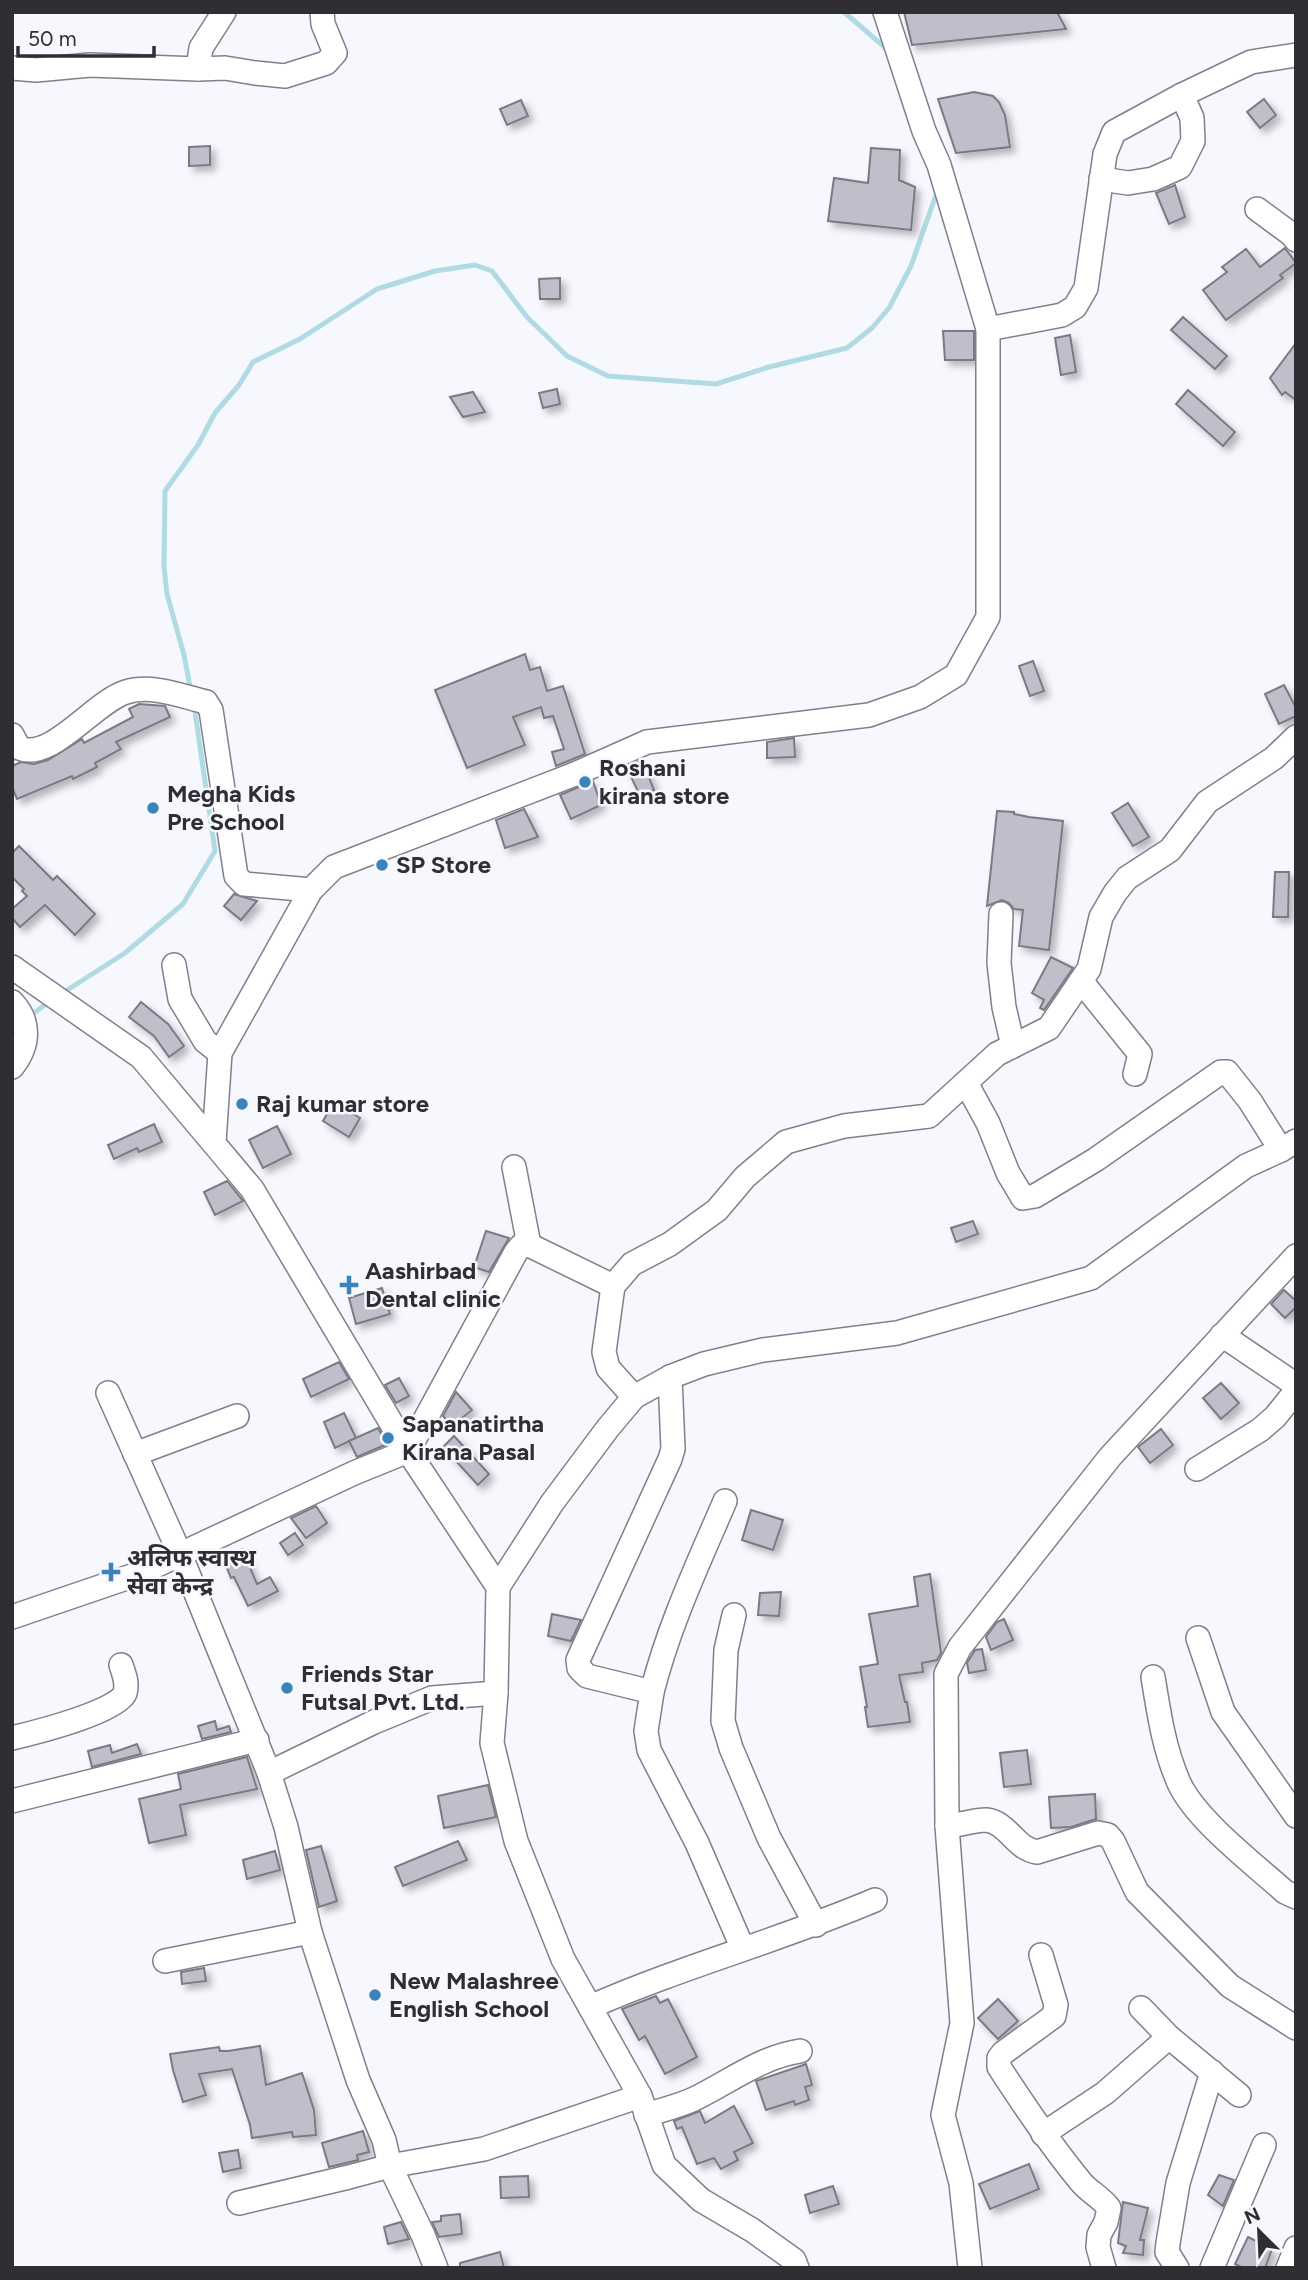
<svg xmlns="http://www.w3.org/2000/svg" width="1308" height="2280" font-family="Figtree,'Noto Sans Devanagari',sans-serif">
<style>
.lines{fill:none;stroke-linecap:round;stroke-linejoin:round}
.stream{stroke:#b0dbe2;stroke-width:5}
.building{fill:#bfbfcb;stroke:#7a7a85;stroke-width:2;filter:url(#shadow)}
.minor-casing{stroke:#80808b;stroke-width:26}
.minor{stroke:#fff;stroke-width:23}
.poi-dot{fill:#3b83b8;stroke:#f7f7fe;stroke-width:2.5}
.labels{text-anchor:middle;stroke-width:5;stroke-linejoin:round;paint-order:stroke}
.poi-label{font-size:24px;font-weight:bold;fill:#2e2e33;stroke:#f7f7fe;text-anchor:start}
</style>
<defs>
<filter id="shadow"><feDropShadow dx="5" dy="5" stdDeviation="3.5" flood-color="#0004"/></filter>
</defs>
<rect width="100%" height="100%" fill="#f7f7fe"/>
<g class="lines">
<g class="stream">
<path d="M844,12L889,51"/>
<path d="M191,692L184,655L167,594L164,567L165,491L198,445L215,413L239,385L253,362L300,339L377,289L435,271L475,265L492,271L527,317L567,356L608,376L716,384L769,367L847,348L872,328L889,308L911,266L937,192"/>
<path d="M61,994L125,953L183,904L215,851L194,705"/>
<path d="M30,1016L50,1001"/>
</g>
</g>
<g class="building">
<path d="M904,12H1057L1066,29L912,45Z"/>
<path d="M974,92L993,96L999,102L1005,115L1010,147L956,153L938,99Z"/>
<path d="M1264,99L1276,115L1260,128L1247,112Z"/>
<path d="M521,100L528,116L507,125L500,109Z"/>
<path d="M210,146V165L189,166V147Z"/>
<path d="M871,148L900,150L899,180L915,187L911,230L828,221L834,178L868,183Z"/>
<path d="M1175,185L1185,217L1169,224L1156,193Z"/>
<path d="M1285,248L1296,263L1280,275L1283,278L1226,320L1203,290L1227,272L1222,267L1246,249L1260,267Z"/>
<path d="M560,278V299H540L539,279Z"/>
<path d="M1183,317L1227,356L1215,369L1171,330Z"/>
<path d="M943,331H974V360H945Z"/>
<path d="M1070,335L1076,372L1061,375L1055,338Z"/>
<path d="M1296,343V400L1285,392L1282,395L1270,378Z"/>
<path d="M557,389L560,404L543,408L539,393Z"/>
<path d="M1188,390L1235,432L1223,446L1176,404Z"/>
<path d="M473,392L485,412L463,417L450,397Z"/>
<path d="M525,654L530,670L540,667L547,691L563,686L585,754L556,766L552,752L564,749L553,716L544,718L541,707L513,717L525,745L467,768L435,690Z"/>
<path d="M1033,661L1044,691L1030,696L1019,666Z"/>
<path d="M1284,685L1296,708V716L1279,724L1265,694Z"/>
<path d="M139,704L165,706L170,717L116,742L121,749L95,763L97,767L73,779L72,776L17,799L12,787V766L21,762L34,764L48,760L82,739L84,743L133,717L129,709Z"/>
<path d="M794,738L795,757L767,758V742Z"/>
<path d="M642,760L654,790L640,796L627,768Z"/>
<path d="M593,781L601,805L571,819L560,795Z"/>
<path d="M1128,803L1149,837L1133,846L1112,813Z"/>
<path d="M524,809L538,837L505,848L496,820Z"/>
<path d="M997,811L1014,812V814L1029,817L1063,821L1049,950L1019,946L1023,910L1014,909L1009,903L1002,900L987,906Z"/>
<path d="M19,846L53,880L57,876L95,914L75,935L45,905L20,927L12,918V909L27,896L22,891L24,889L12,877V853Z"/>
<path d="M1275,872H1289L1288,917H1273Z"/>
<path d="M234,894L257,901L241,920L224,906Z"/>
<path d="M1051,957L1073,968L1044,1010L1040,1008L1044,1000L1032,993Z"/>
<path d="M141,1002L168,1024L184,1046L169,1057L154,1036L129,1017Z"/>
<path d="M334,1102L360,1118L349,1137L323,1121Z"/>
<path d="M154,1124L162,1142L139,1152L137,1148L114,1159L108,1145Z"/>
<path d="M277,1126L291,1154L263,1168L249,1140Z"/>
<path d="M227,1181L243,1201L215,1215L204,1192Z"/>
<path d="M973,1221L978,1234L956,1242L951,1228Z"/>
<path d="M486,1231L509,1238L489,1272L474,1267Z"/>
<path d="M382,1288L390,1314L356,1324L349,1298Z"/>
<path d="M1284,1290L1296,1301V1307L1285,1318L1271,1304Z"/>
<path d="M339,1362L349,1379L311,1397L303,1379Z"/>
<path d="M399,1378L409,1396L396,1403L385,1385Z"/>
<path d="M1221,1383L1239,1403L1221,1419L1203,1398Z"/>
<path d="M456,1392L472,1410L452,1426L443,1416Z"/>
<path d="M344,1413L356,1438L335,1448L324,1422Z"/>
<path d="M378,1428L387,1444L357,1457L349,1441Z"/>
<path d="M1161,1429L1173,1445L1150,1463L1138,1447Z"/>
<path d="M454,1436L489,1474L478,1485L443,1447Z"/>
<path d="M316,1506L327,1523L306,1538L291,1518Z"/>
<path d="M751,1510L783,1520L773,1550L742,1540Z"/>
<path d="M295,1533L303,1545L288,1555L280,1543Z"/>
<path d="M242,1549L257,1584L270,1577L278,1591L248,1606L234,1577L231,1578L223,1558Z"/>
<path d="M930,1574L941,1653L937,1660L922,1663L923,1672L899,1675L905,1702H907L910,1722L868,1727L865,1707H867L860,1667L878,1664L869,1614L918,1606L914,1577Z"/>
<path d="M781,1592L779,1616L758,1615L760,1593Z"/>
<path d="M552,1614L581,1620L571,1641L548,1636Z"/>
<path d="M1004,1619L1013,1640L991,1650L986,1637L997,1622Z"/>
<path d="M982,1649L986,1670L969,1673L967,1663L972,1655L975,1650Z"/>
<path d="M215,1721L217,1730L229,1726L231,1732L202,1739L198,1726Z"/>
<path d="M137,1744L141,1754L92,1767L88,1751L110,1745L112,1753Z"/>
<path d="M1027,1750L1031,1784L1004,1787L1000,1753Z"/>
<path d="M247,1757L257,1789L180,1805L186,1835L149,1843L139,1799L181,1789L178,1774Z"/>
<path d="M488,1785L496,1817L444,1828L438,1796Z"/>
<path d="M1095,1794L1096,1819L1071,1827L1051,1828L1049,1797Z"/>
<path d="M458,1841L467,1860L403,1886L395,1867Z"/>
<path d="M321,1846L337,1901L319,1907L306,1850Z"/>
<path d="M275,1851L280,1870L247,1879L243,1860Z"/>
<path d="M204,1968L206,1981L182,1984L181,1972Z"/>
<path d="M656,1996L660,2003L668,1999L697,2057L665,2074L645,2036L639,2040L622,2009Z"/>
<path d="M998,1999L1018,2021L998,2039L978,2018Z"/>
<path d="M260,2046L266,2085L302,2073L314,2110L316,2135L293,2137L292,2132L252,2138L250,2125L232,2069L199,2074L206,2095L183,2102L173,2070L170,2054L219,2047L220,2051H228Z"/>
<path d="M806,2064L812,2085L805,2087L809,2100L795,2105L794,2101L766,2110L756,2081Z"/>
<path d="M734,2106L753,2143L734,2152L738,2160L721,2169L714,2158L697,2164L682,2127L677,2129L674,2121L700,2111L705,2123Z"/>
<path d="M363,2131L369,2152L357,2155L358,2160L329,2167L322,2143Z"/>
<path d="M238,2150L241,2168L223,2172L219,2153Z"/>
<path d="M1029,2164L1039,2189L990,2209L979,2184Z"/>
<path d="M1219,2175L1234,2180L1223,2206L1208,2195Z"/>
<path d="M528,2176L529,2197L501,2198L500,2177Z"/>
<path d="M833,2186L839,2204L810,2213L805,2195Z"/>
<path d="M1123,2202L1148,2208L1140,2240H1144L1143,2255L1123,2253L1126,2246L1118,2243Z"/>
<path d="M460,2214L462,2234L439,2237L432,2222L441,2221V2216Z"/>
<path d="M401,2222L409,2239L388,2244L384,2227Z"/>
<path d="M1248,2237L1272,2249L1265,2268H1243L1235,2264Z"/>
<path d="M500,2252L504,2268H460V2263Z"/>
</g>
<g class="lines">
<defs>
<g id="minor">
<path d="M12,68L36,70L90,65L198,69L201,48L224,12"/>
<path d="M198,69L225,68L255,73L285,76L326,63L335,53L323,24L322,12"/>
<path d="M1101,179L1128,183L1153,179L1180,167L1193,141L1192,118L1182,95"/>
<path d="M1257,209L1291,234L1296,240"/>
<path d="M988,329L1062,315L1075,307L1086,288L1105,154L1114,132L1182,95L1251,62L1296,55"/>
<path d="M12,735L19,748C51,762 94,702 126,692C152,684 181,696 206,702L211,710L236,876L244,884L311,890"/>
<path d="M1001,914L999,963L1004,1007L1013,1046"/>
<path d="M174,965L180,999L205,1041L220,1053"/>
<path d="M12,967L141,1057L252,1189L408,1451L498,1587L496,1693L492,1743L516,1841L563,1959L640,2096L664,2165L701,2200L752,2230L794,2260L797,2268"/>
<path d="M1081,981L1140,1054L1135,1074"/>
<path d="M12,1002C31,1022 29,1046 12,1067"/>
<path d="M966,1083L988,1123L1008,1173L1023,1198L1035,1196L1095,1160L1221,1072H1227L1250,1101L1281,1150"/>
<path d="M214,1142L220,1053L311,890L334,867L575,774L647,742L869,715L920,697L956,675L988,617V329L939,165L924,131L885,12"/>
<path d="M514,1167L529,1245"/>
<path d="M1222,1335L1296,1385"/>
<path d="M670,1377L673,1449L670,1459L578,1660L579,1668L587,1676L652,1692L646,1731L649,1750L697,1843L743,1949"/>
<path d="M108,1393L180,1554L269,1773L286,1827L310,1932L358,2080L384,2140L390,2166L423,2235L436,2268"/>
<path d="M634,1397L608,1368L604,1352L613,1286L632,1264L670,1244L717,1210L745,1177L786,1142L844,1126L929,1116L997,1054L1049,1028L1089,969L1101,917L1115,893L1127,878L1170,850L1207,802L1274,758L1296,737"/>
<path d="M135,1454L237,1416"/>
<path d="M1197,1469L1260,1430L1275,1417L1296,1391"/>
<path d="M498,1587L552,1503L608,1428L634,1397L670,1377L704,1364L763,1350L897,1333L1091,1278L1246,1166L1281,1150L1296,1141"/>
<path d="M734,1615L726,1650L723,1721L731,1748L769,1838L816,1925"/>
<path d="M12,1617L138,1574L354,1473L408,1451L516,1252L521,1246L529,1245L613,1286"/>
<path d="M1198,1638L1223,1712L1296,1816"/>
<path d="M1153,1677C1159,1714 1164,1749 1179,1783C1196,1820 1254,1864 1285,1892L1296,1897"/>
<path d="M652,1692C669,1625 698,1564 725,1501"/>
<path d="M12,1738C33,1733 118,1712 125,1693C128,1683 124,1674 121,1665"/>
<path d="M269,1773L374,1722L432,1698L496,1693"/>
<path d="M12,1801L257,1740"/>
<path d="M947,1826C959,1825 974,1820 986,1820C1008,1822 1015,1849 1037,1852L1098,1833L1108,1835L1113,1841L1137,1892L1230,1986L1296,2028"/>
<path d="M1041,1955L1056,2005L1054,2016L1003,2053L999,2058V2067C1025,2107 1051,2146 1081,2182C1089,2192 1101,2197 1109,2208L1106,2222L1099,2235L1098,2247L1104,2268"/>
<path d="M165,1961L310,1932"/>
<path d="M590,2007C683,1966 781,1940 875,1900"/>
<path d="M1141,2008L1169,2037"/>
<path d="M646,2115C662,2110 679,2106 694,2099C729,2082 761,2057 800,2051"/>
<path d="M1043,2134L1105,2093L1169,2037L1239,2095"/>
<path d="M239,2203L349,2177L390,2166L484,2149L640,2096"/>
<path d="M970,2268L961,2183L943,2115L962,2023L947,1826L946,1674L960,1647L1110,1457L1296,1256"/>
<path d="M1177,2268L1167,2252L1168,2243L1178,2183L1212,2072"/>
<path d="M1212,2268L1264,2145"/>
<path d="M1288,2268L1296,2248"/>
</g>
</defs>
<use href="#minor" class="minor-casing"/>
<use href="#minor" class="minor"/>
</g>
<g class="poi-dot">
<circle cx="585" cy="782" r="7"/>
<circle cx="153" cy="808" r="7"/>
<circle cx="382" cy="865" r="7"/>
<circle cx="242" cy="1104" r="7"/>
<path d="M345.5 1274.5h7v7h7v7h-7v7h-7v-7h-7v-7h7z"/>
<circle cx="388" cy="1438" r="7"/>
<path d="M107.5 1561.5h7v7h7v7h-7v7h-7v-7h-7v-7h7z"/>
<circle cx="287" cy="1688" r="7"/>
<circle cx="375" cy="1995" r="7"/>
</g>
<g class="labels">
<g class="poi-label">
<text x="599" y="776">Roshani<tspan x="599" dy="28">kirana store</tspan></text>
<text x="167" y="802">Megha Kids<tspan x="167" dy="28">Pre School</tspan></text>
<text x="396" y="873">SP Store</text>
<text x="256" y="1112">Raj kumar store</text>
<text x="365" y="1279">Aashirbad<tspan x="365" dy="28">Dental clinic</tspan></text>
<text x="402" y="1432">Sapanatirtha<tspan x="402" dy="28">Kirana Pasal</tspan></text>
<text x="127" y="1566">अलिफ स्वास्थ<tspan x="127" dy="28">सेवा केन्द्र</tspan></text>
<text x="301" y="1682">Friends Star<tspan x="301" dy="28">Futsal Pvt. Ltd.</tspan></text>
<text x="389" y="1989">New Malashree<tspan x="389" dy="28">English School</tspan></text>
</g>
</g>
<rect width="1308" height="2280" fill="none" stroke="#2e2e33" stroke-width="28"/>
<g transform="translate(1259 2231) rotate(336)" stroke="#f7f7fe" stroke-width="5" paint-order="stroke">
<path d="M0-5L12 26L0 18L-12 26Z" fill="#2e2e33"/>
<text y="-10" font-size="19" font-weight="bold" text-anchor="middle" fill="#2e2e33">N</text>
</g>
<path d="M18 46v10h136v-10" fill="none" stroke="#2e2e33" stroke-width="3.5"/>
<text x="28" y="46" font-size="21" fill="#2e2e33" stroke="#f7f7fe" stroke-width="5" paint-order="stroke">50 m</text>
</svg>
